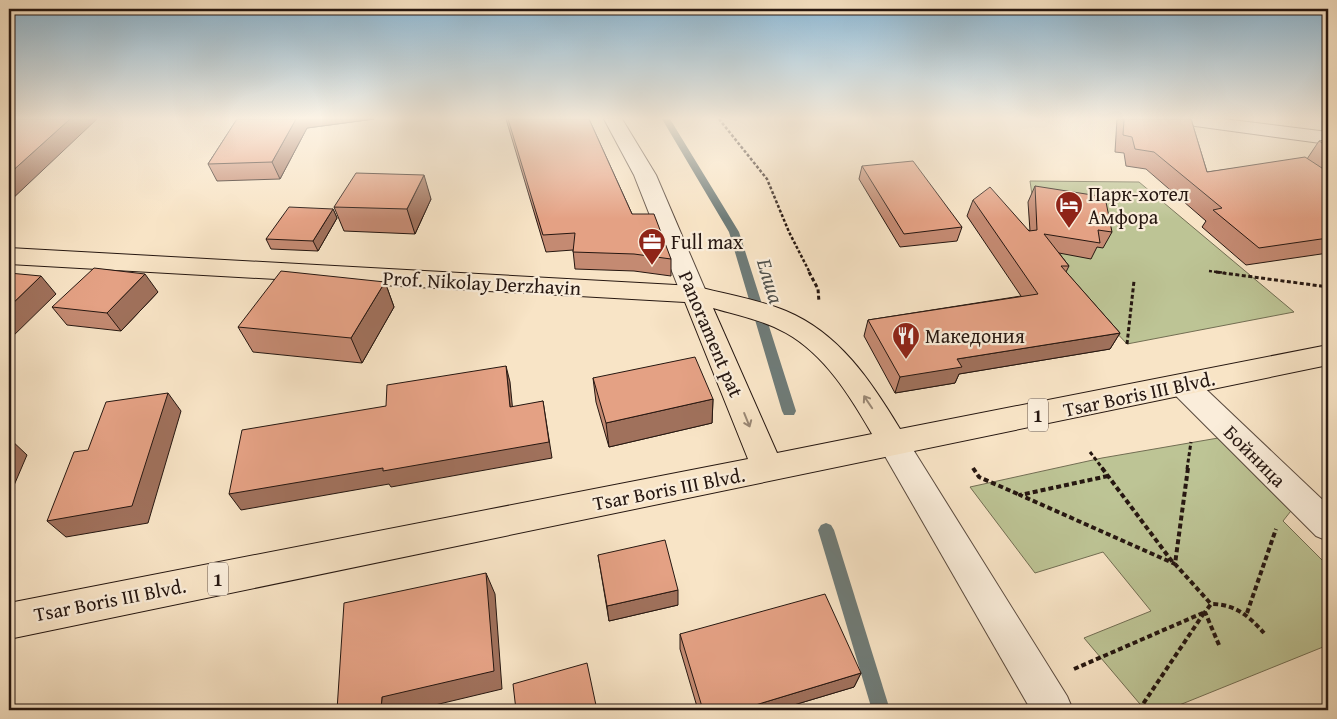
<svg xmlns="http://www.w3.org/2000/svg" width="1337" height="719" font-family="'Gentium Book Plus',serif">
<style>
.green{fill:#bdc495;stroke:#726e53}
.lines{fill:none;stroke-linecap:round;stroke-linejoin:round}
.stream{fill:#6f7b77;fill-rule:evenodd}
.minor-casing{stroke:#5a4a3e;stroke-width:2}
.major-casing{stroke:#261711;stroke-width:2}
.path-far2{stroke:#261711;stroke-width:2.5;stroke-dasharray:3 2;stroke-linecap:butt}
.path-far1{stroke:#261711;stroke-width:3;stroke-dasharray:4 2.5;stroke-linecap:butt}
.path{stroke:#261711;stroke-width:4;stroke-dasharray:5 3;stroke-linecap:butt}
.minor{fill:#faedda;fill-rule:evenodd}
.major{fill:#f8e4c6;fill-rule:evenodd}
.wall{fill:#c48a72;stroke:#261711}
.shaded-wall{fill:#a0715c;stroke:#261711}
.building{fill:#e4a184;stroke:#261711}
.oneway{stroke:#9a8875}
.labels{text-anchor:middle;stroke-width:4.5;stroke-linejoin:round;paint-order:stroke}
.shield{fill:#faedda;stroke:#66574d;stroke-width:1}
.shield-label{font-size:19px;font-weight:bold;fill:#261711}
.poi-label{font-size:20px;fill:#261711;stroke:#faedda;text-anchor:start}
.street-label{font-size:20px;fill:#261711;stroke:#faedda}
.water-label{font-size:21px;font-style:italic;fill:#50514c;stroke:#faedda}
</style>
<rect width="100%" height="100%" fill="#f8e4c6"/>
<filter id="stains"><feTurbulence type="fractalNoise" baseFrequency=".004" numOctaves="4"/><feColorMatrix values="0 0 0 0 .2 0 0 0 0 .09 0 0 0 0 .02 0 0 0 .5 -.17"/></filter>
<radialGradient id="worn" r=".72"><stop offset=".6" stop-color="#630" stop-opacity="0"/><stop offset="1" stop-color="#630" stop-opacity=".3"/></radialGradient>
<g class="green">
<path d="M1030,181L1139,182L1294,312L1127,344L1040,250Z"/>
<path d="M1224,437L1294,507L1283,521L1328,566V645L1167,710H1145L1084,638L1151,611L1103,552L1035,573L970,487L1102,458Z"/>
</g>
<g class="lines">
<g class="stream">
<path d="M662,119H670L739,232L796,411L794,415H784L782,411L729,232Z"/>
<path d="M826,523L831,525L834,530L890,710H872L818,530L821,525Z"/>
</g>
<defs>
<g id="minor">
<path d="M604,119H622L656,175L707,294L703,300L694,302L685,300L681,294L634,175Z"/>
<path d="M1178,119H1224L1328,132V144L1188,125L1181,123Z"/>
<path d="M1183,374L1193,377L1328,505V541L1316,536L1173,393L1169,385L1173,377Z"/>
<path d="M893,432L904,435L1067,696L1073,710H1031L878,444L882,435Z"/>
</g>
<path id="major" d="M9,248L694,286C724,294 757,299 786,311C839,333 871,381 900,429L1328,345V365L9,639V603L748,459L685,302L9,264ZM713,308C737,315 763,320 786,333C825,355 850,396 872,434L777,453Z"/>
</defs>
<use href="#minor" class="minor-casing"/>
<use href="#major" class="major-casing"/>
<g class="path-far2">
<path d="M719,119L767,179L789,232L810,273"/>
<path d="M1209,271L1225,273"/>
</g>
<g class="path-far1">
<path d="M809,272L818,289L819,302"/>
<path d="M1216,272L1328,287"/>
<path d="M1127,344L1134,281"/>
<path d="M1090,452L1103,469"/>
<path d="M1187,469L1191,442"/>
</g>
<g class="path">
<path d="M973,468L979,477L1020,495"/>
<path d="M1102,468L1174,564"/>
<path d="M1188,468L1175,564L1211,604"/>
<path d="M1108,476L1020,495L1175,564"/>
<path d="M1247,613L1276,529"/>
<path d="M1219,645L1205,612L1211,604C1235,604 1249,616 1264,633"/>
<path d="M1074,669L1205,612"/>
<path d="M1139,710L1204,613"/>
</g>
<use href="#minor" class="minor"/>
<use href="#major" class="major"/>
</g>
<g class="wall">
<path d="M237,119H374L307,128L280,179L217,181L208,164Z"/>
<path d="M506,119H589L632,214L671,259V276L634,271L575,269L573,250L546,252Z"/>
<path d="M1117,119H1191L1207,172L1307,159L1319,141L1328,140V253L1246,265L1202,227L1206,221L1146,169L1126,166L1124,153L1115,152Z"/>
<path d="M862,166L962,227L957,241L900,247L859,179Z"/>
<path d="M1035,186L1112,232L1103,248L1097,247L1091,259L1059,253L1069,266L1066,272L1120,333L1110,349L959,374L955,383L895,393L864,336L868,320L1021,296L967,216L973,200L1030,231L1028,202Z"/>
<path d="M431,199L415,234L344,231L334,207Z"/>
<path d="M333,209L337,218L318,251L271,249L266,239Z"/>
<path d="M385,282L394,307L362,363L253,352L238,327Z"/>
<path d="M158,292L121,331L67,325L52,307Z"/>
<path d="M593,378L713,399L712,423L609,447L596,402Z"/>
<path d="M598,555L678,605L609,621Z"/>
<path d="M680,634L861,673L854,687L777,710H698L680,649Z"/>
</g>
<g class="shaded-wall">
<path d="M70,119H97L9,202V174Z"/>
<path d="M296,119H374L307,128L280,179L272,162Z"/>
<path d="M424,175L431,199L415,234L407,209Z"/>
<path d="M333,209L337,218L318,251L313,241Z"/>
<path d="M145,274L158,292L121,331L107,313Z"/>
<path d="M41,276L56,294L9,340V307Z"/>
<path d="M385,282L394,307L362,363L351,338Z"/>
<path d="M1120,333L1110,349L959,374L955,383L895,393L900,377L957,359Z"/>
<path d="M506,366L510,382L514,423L510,407Z"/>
<path d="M168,393L181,411L148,523L66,537L47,521Z"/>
<path d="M713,399L712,423L609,447L606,423Z"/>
<path d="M543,401L552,458L391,487L389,484L241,510L229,494Z"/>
<path d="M9,438L27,455L9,497Z"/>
<path d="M486,573L495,594L502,689L414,710H381L382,697Z"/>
<path d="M678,590V605L609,621L607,606Z"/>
<path d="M861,673L854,687L777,710H739Z"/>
</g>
<g class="building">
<path d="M9,119H70L9,174Z"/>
<path d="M237,119H296L272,162L208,164Z"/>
<path d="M508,119H589L632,214H654L671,259L634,254L573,252L575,233L543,235Z"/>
<path d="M1124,119H1191L1207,172L1305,157L1328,172V238L1259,248L1213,210L1222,208L1154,152L1135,149L1132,137L1123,135Z"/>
<path d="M1328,140V147L1319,141Z"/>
<path d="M913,161L962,227L904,234L862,166Z"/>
<path d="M356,173L424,175L407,209L334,207Z"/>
<path d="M1035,186L1105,197L1112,232L1098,230L1100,243L1044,234L1069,266H1061L1120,333L957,359L962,367L900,377L868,320L1038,294L973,200L990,187L1029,231L1037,230Z"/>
<path d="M289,207L333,209L313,241L266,239Z"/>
<path d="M94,268L145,274L107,313L52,307Z"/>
<path d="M281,271L385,282L351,338L238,327Z"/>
<path d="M9,273L41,276L9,307Z"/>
<path d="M695,357L713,399L606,423L593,378Z"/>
<path d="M506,366L510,407L543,401L549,442L383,471V468L229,494L242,430L386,406L387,385Z"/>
<path d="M168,393L132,506L47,521L74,452L88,450L106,402Z"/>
<path d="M665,540L678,590L607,606L598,555Z"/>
<path d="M486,573L494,671L382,697L381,710H337L344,603Z"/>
<path d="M825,594L861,673L739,710H703L680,634Z"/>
<path d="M587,663L597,710H516L513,684Z"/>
</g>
<defs><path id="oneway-shaft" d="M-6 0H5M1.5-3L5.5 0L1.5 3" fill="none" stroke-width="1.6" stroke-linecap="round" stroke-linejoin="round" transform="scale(1.25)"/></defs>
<g class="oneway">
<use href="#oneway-shaft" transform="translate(868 402) rotate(-124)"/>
<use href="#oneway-shaft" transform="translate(747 420) rotate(68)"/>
</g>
<linearGradient id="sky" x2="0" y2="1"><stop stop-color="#8bb8d6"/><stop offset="0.54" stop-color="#fcf3e5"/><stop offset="1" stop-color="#fcf3e5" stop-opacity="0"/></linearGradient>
<rect width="1337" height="219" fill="url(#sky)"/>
<defs>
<symbol id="hotel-pin" viewBox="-11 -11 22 30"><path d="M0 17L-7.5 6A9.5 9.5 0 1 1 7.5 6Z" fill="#8f2418" stroke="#faedda"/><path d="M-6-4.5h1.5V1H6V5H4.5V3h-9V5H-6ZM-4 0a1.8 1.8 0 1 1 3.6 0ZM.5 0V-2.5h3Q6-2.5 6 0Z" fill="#fff"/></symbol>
<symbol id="office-pin" viewBox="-11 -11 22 30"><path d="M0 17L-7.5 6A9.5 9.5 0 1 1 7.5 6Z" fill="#8f2418" stroke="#faedda"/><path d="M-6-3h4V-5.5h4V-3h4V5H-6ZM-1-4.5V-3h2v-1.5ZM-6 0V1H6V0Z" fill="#fff"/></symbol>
<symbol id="restaurant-pin" viewBox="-11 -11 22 30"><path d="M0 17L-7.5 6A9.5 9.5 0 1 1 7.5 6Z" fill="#8f2418" stroke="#faedda"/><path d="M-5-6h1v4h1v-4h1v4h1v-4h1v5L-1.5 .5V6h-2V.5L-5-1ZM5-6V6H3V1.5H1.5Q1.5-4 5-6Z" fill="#fff"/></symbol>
</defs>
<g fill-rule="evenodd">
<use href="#hotel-pin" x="1053" y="189" width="32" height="43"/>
<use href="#office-pin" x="636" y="226" width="32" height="43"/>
<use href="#restaurant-pin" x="890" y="320" width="32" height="43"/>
</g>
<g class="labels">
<g class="shield">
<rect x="1028" y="398.5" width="20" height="33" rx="4"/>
<rect x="208" y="562.5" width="20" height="33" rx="4"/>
</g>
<g class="shield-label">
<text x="1038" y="422">1</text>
<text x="218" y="586">1</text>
</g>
<g class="poi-label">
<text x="1088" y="201">Парк-хотел<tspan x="1088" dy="23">Амфора</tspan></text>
<text x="671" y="249">Full max</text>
<text x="925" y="343">Македония</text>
</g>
<g class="street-label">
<text transform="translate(482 283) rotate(3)" y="7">Prof. Nikolay Derzhavin</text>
<text transform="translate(711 334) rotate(67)" y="7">Panorament pat</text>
<text transform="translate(1139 394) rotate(-12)" y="7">Tsar Boris III Blvd.</text>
<text transform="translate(1255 456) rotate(45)" y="7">Бойница</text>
<text transform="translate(669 489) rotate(-11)" y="7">Tsar Boris III Blvd.</text>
<text transform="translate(110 600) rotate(-11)" y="7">Tsar Boris III Blvd.</text>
</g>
<g class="water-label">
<text transform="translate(770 281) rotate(73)" y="7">Елша</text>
</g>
</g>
<rect width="1337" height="719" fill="none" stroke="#f8e4c6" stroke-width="30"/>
<rect x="10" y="10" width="1317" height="699" fill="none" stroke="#261711" stroke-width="2.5"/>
<rect x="15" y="15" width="1307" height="689" fill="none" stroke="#261711"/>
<rect width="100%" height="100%" filter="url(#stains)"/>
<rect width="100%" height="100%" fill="url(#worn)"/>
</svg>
